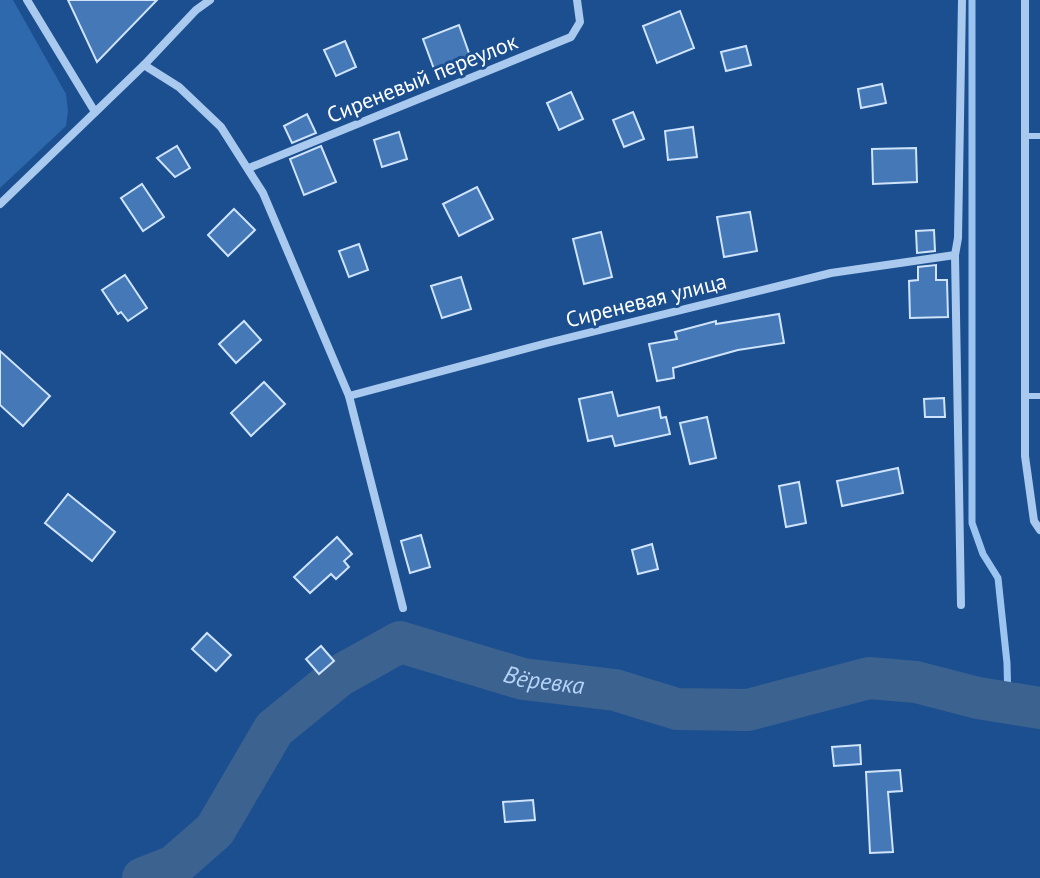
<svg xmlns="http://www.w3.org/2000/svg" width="1040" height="878" font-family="'PT Sans',sans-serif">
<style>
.green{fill:#2e69ad}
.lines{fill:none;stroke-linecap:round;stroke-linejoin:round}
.stream{stroke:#9cc4f0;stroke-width:7}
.river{stroke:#3c6290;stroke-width:42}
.building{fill:#4478b7;stroke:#cfe3fa;stroke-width:2}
.service{stroke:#a9c9ee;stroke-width:6}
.minor{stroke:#a9c9ee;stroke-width:8}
.labels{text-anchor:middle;stroke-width:6;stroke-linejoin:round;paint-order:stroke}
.street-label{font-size:22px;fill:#fff;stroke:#1b4f8f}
.water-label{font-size:24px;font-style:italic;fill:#b5d3f5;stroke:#1b4f8f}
</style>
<rect width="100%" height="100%" fill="#1b4f8f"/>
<path class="green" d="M0,0H13L66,94L68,111L66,126L0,188Z"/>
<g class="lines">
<path class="stream" d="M972,0V523L983,554L998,578L1007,663L1008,703"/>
<path class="river" id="s1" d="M143,878L174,866L215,830L274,729L339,676L400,642L523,679L615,690L677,709L748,710L869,678L916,682L978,698L1040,708"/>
</g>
<g class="building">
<path d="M68,0H157L97,62Z"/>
<path d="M680,11L694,48L657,63L643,26Z"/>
<path d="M459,25L470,56L434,69L423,39Z"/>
<path d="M345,41L356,67L336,76L324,50Z"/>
<path d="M746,46L751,65L726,71L721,52Z"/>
<path d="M882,84L886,103L861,108L858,89Z"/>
<path d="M571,92L583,119L559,130L547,103Z"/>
<path d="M633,112L644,139L624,147L613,120Z"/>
<path d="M307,114L316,133L292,143L284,126Z"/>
<path d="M693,127L697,157L668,160L665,131Z"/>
<path d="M399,132L407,159L382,167L374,140Z"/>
<path d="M177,146L190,168L175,177L157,158Z"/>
<path d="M321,146L336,182L304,195L290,159Z"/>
<path d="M916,148L917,182L873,184L872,149Z"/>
<path d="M142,184L164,217L143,231L121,198Z"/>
<path d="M477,187L493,219L459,236L443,204Z"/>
<path d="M234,209L255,230L228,256L208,235Z"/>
<path d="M750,212L757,251L724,257L717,217Z"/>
<path d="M934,230L935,251L917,253L916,231Z"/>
<path d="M601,232L612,277L584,284L573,239Z"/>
<path d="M359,244L368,270L349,277L339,251Z"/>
<path d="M936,265V280H947L948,317L910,318L909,281L918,280V267Z"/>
<path d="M125,275L147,308L128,321L121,312L118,314L102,290Z"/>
<path d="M461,277L471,309L442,318L431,286Z"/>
<path d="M779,314L784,343L738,350L673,368L674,378L657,381L649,344L677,339L675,332L716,321V324Z"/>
<path d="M244,321L261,340L236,363L219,344Z"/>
<path d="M0,351L50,396L23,426L0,405Z"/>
<path d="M264,382L285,404L251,436L231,413Z"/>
<path d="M612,392L618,416L659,407L661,418L666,417L670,434L615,446L612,436L588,441L579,399Z"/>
<path d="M944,398L945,417H925L924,399Z"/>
<path d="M707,417L716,458L690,464L680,423Z"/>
<path d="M898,468L903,493L842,506L837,481Z"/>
<path d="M799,482L806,523L786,527L779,486Z"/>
<path d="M68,494L115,532L92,561L45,523Z"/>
<path d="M421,535L430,567L410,573L401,541Z"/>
<path d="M337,537L352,554L344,561L349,567L336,579L331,574L310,593L294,577Z"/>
<path d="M652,544L658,569L638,574L632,550Z"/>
<path d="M207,633L231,655L216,671L192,649Z"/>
<path d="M321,646L334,661L319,674L306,659Z"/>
<path d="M860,745L861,764L834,766L832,747Z"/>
<path d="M900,770L902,791L888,792L893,852L870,853L866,772Z"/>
<path d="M533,800L535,820L505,822L503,802Z"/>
</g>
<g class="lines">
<g class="service">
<path d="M1025,136H1040"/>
<path d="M1025,396H1040"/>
</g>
<g class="minor">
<path d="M27,0L95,112"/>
<path d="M1025,0V456L1034,521L1040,530"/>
<path d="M144,65L179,87L221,127L263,193L349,396L403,608"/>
<path d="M249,168L571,37L580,22L577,0"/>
<path d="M0,204L144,65L196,10L210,0"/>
<path d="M349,396L547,343L831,273L955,255"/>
<path d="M961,605L955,255L958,238L962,0"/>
</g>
</g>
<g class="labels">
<g class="street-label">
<text transform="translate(422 78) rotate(-22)" y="8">Сиреневый переулок</text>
<text transform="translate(646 300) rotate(-14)" y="8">Сиреневая улица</text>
</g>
<g class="water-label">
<text dy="8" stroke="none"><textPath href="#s1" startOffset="508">Вёревка</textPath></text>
</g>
</g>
</svg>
